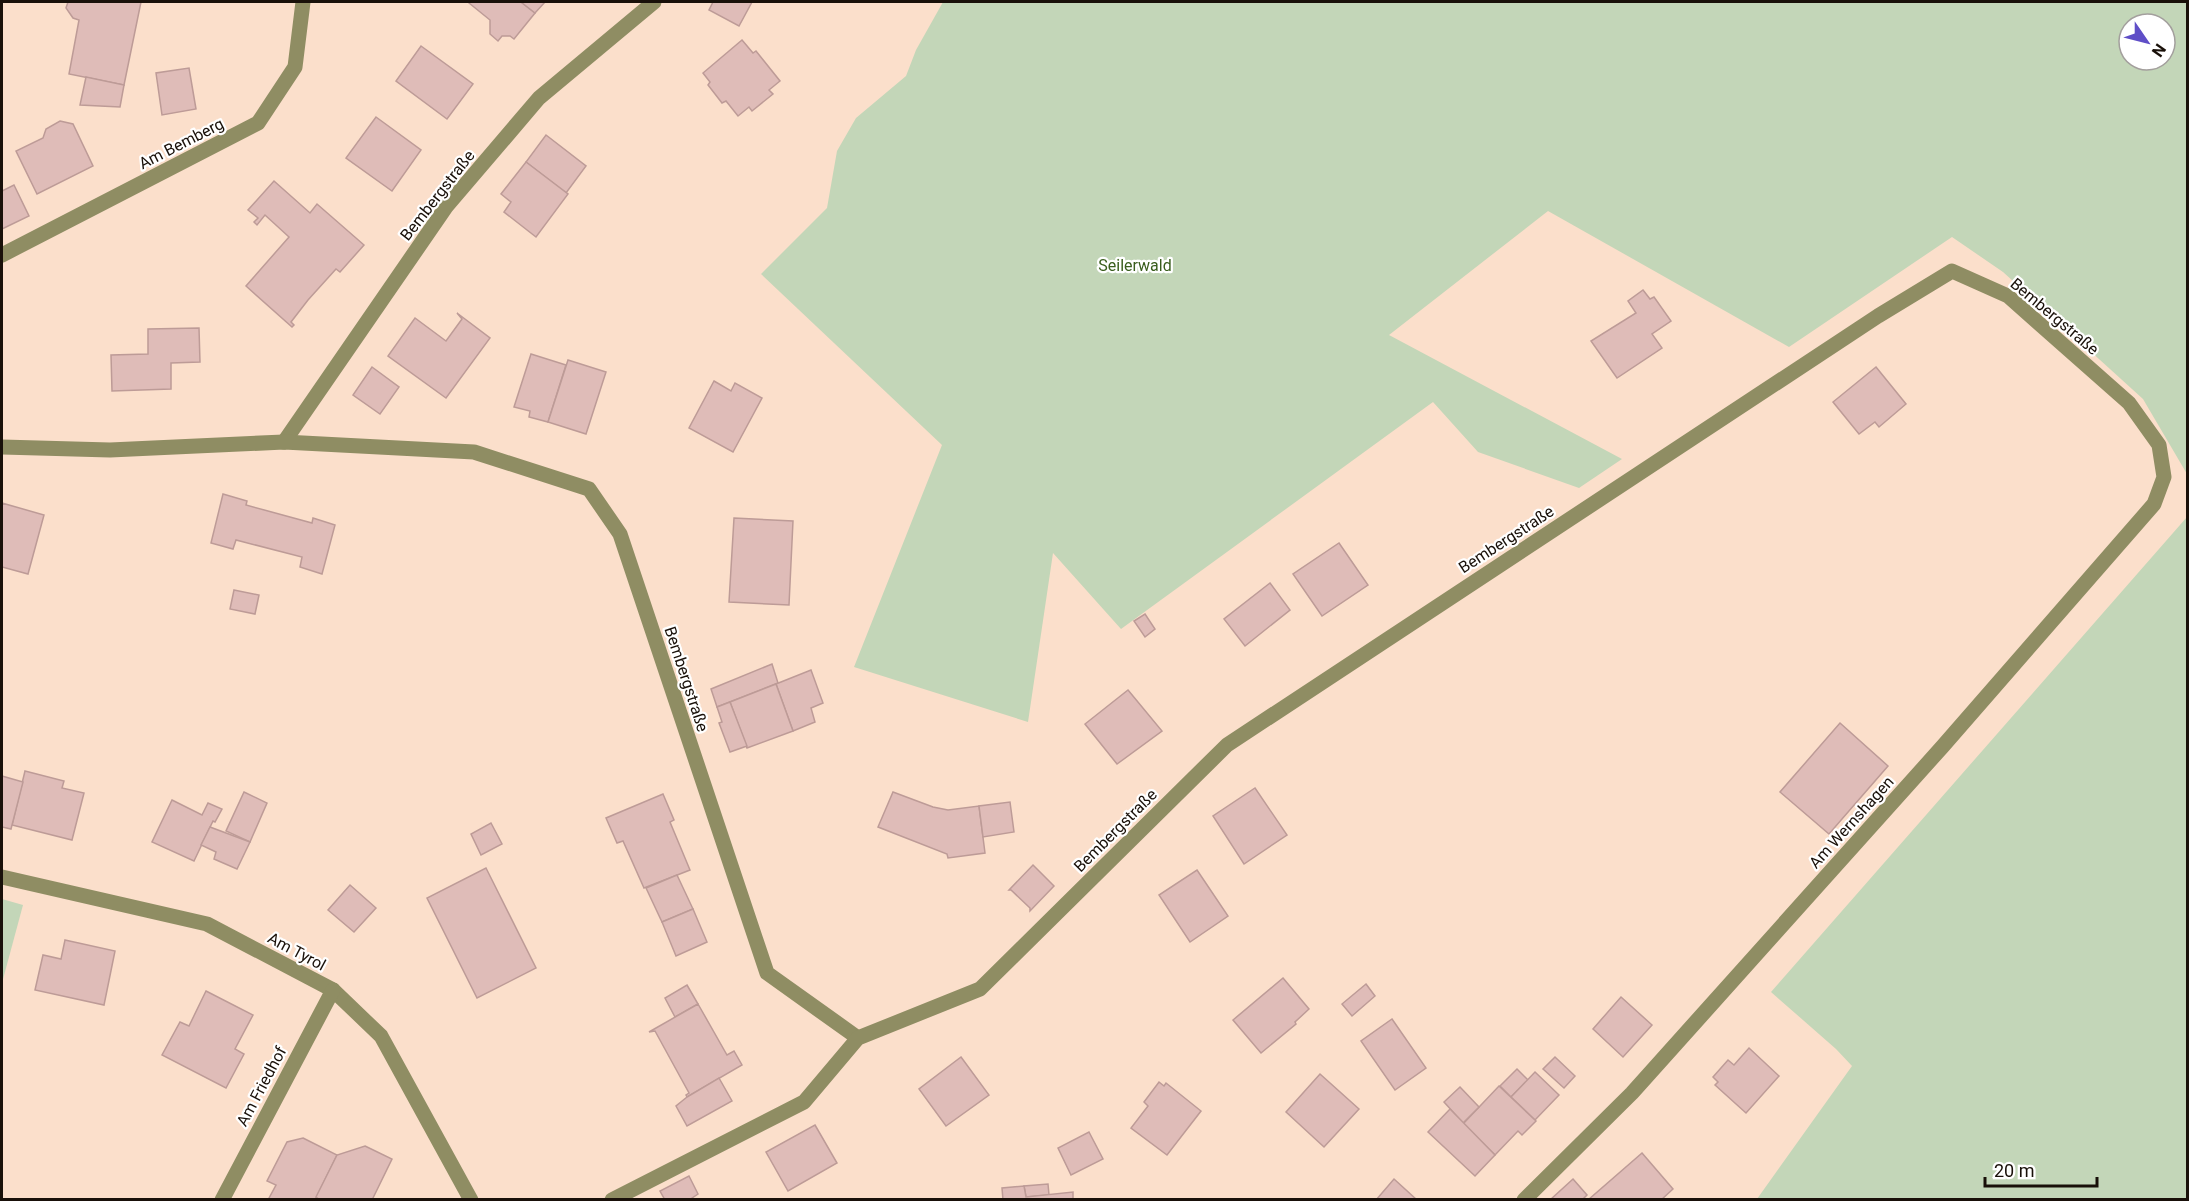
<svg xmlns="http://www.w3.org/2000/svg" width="2189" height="1201" font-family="Roboto,sans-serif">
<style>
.green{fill:#c3d6b8;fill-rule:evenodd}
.building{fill:#dfbcb8;stroke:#bd9b97;stroke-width:1.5}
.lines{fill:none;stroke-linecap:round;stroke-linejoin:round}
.street{stroke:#8f8d63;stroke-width:15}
.labels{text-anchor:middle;stroke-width:4.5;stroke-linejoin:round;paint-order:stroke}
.street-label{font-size:16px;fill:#191009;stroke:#fff}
.park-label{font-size:16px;fill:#395d1c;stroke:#fff}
</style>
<rect width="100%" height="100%" fill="#fbdfcb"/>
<g class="green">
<path d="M943,2H2187V474L2143,399L2003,272L1952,237L1789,347L1548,211L1389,335L1622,459L1579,488L1478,452L1433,402L1121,629L1053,553L1028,722L854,667L942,445L761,274L827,208L837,151L856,118L906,76L916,50ZM2129,24H2165V60H2129Z"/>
<path d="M2187,517V1199H1757L1852,1066L1836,1049L1771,992Z"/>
<path d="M2,899L23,905L2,983Z"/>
</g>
<g class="building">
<path d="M68,2H141L124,85L69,74L79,20L73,18L66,8Z"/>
<path d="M470,2H521L535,13L514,39L510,36H502L498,41L490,34V20L469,3Z"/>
<path d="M521,2H545L535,13Z"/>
<path d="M713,2H752L739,26L709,10Z"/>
<path d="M742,40L753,53L756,51L780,81L769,90L773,94L752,111L749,107L738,116L726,101L722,103L708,85L710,82L703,73Z"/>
<path d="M421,46L473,84L447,119L396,81Z"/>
<path d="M189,68L196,109L162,115L156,73Z"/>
<path d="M86,77L124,85L120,107L80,105Z"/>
<path d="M376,117L421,150L392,191L346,158Z"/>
<path d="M60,121L73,124L93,166L37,194L16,151L43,138L46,129Z"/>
<path d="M546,135L586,166L566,193L526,162Z"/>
<path d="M526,162L568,194L536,237L504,212L511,202L501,194Z"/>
<path d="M274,181L310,213L317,204L364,245L340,272L336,269L308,300L291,322L294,325L292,327L246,286L289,237L265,215L257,225L254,222L258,218L248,210Z"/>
<path d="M14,185L29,216L2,229V191Z"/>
<path d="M1643,290L1650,299L1654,297L1671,321L1652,334L1662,348L1617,378L1591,341L1636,313L1628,301Z"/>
<path d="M457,313L490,338L446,398L388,356L415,318L446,341L462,319Z"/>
<path d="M199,328L200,362L171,363V389L112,391L111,355L148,354V329Z"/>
<path d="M531,354L566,365L548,422L529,417L530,411L514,407Z"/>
<path d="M568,360L606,372L586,434L548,422Z"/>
<path d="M372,367L399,387L380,414L353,395Z"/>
<path d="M1876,367L1906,404L1879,427L1875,422L1859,434L1833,402Z"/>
<path d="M714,381L731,391L735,383L762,398L733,452L689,428Z"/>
<path d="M223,494L247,501L246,505L312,523L313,518L335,525L322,574L300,567L302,557L236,540L233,549L211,543Z"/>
<path d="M2,503L44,515L28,574L2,567Z"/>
<path d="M734,518L793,521L789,605L729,602Z"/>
<path d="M1339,543L1368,585L1322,616L1293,574Z"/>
<path d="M1270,583L1290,610L1245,646L1224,619Z"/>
<path d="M234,590L259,595L255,614L230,609Z"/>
<path d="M1145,614L1155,629L1145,637L1134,621Z"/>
<path d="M772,664L778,683L717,707L711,689Z"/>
<path d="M811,670L823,703L811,708L815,722L793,731L776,684Z"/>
<path d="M776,684L793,731L747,748L730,702Z"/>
<path d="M1128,690L1162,731L1117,764L1085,724Z"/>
<path d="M730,702L747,746L730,752L719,723L722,722L717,707Z"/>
<path d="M1840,723L1888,766L1829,834L1780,792Z"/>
<path d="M25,771L64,781L62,788L84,793L72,840L12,825Z"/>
<path d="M2,776L23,782L11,829L2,827Z"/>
<path d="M1255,788L1287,835L1244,864L1213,816Z"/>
<path d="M244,792L267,803L250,842L226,831Z"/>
<path d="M893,792L933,807L948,810L979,806L985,853L948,858L947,854L878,827Z"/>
<path d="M663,794L674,820L670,822L690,870L644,888L623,841L617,843L606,818Z"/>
<path d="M172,800L202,815L208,803L222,809L215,822L213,821L194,861L152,842Z"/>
<path d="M1010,802L1014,832L983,837L979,806Z"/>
<path d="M491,823L502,844L481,855L471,834Z"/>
<path d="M210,827L250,842L237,869L214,859L216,852L201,845Z"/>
<path d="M1033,865L1054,886L1030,911V908L1011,890H1009Z"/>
<path d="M486,868L536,968L477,998L427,898Z"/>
<path d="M1197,870L1228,916L1190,942L1159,895Z"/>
<path d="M677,875L693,909L662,922L646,888Z"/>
<path d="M350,885L376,908L354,932L328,910Z"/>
<path d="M693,909L707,942L676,956L662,922Z"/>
<path d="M65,940L115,951L104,1005L35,990L43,955L61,959Z"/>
<path d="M1283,978L1309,1009L1295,1022L1296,1024L1261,1053L1233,1020Z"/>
<path d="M1366,984L1375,996L1352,1016L1342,1004Z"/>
<path d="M687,985L698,1004L675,1017L665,998Z"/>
<path d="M206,991L253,1015L235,1049L244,1054L226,1088L162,1055L180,1022L189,1026Z"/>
<path d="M1621,997L1652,1025L1623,1057L1593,1029Z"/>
<path d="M698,1004L727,1055L734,1051L742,1065L687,1097L686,1095L689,1093L655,1031L649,1032Z"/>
<path d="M1392,1019L1426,1068L1395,1090L1361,1041Z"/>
<path d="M1749,1048L1779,1076L1746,1113L1715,1085L1718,1082L1713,1077L1728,1060L1734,1065Z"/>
<path d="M961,1057L989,1095L946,1126L919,1089Z"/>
<path d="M1555,1057L1575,1076L1564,1088L1543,1069Z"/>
<path d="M1517,1069L1528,1080L1511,1097L1500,1086Z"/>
<path d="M1535,1072L1559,1095L1535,1120L1511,1097Z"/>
<path d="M1320,1074L1359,1109L1324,1147L1286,1112Z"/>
<path d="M719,1078L732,1101L687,1126L676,1106L687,1097Z"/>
<path d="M1159,1082L1164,1086L1166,1083L1201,1111L1167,1155L1131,1128L1148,1106L1144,1102Z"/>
<path d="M1499,1086L1536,1121L1522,1135L1518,1131L1495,1155L1463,1124Z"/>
<path d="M1460,1087L1479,1107L1463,1123L1444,1102Z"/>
<path d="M1450,1109L1495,1155L1475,1176L1428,1132Z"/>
<path d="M815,1125L837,1163L788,1191L766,1152Z"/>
<path d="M1089,1132L1103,1159L1071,1175L1058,1148Z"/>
<path d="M303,1138L337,1155L315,1200H268L276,1185L267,1181L287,1142Z"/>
<path d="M365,1146L392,1159L372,1200H320L316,1197L337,1155Z"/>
<path d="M1642,1153L1673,1189L1661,1200H1588Z"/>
<path d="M689,1176L698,1194L689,1200H665L660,1191Z"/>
<path d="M1394,1179L1417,1200H1376Z"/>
<path d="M1573,1179L1587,1195L1582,1200H1550Z"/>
<path d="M1048,1184L1049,1195L1026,1197L1024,1186Z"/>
<path d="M1024,1186L1026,1197L1073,1192V1200H1003L1002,1188Z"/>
</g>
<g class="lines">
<g class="street">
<path d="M2,255L258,123L295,67L303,2"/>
<path d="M284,442L446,207L539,98L654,2"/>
<path d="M2,447L110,450L284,442L474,452L589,489L620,534L767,973L858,1038"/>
<path d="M2,877L207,924L333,990L381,1036L471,1200"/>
<path d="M222,1200L333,990"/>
<path d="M612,1200L804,1102L858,1038L980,989L1227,745L1878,316L1952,271L2008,296L2129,403L2159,445L2164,477L2154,504L1943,746L1632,1093L1524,1200"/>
</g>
</g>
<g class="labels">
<g class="street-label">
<text transform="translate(181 143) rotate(-27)" y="6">Am Bemberg</text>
<text transform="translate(437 195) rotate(-52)" y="6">Bembergstraße</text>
<text transform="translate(2055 316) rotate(40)" y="6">Bembergstraße</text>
<text transform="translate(1506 539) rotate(-33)" y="6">Bembergstraße</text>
<text transform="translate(687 679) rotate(72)" y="6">Bembergstraße</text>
<text transform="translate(1851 822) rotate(-48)" y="6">Am Wernshagen</text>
<text transform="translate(1115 830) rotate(-45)" y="6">Bembergstraße</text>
<text transform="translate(297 951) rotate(28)" y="6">Am Tyrol</text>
<text transform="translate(261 1086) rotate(-62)" y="6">Am Friedhof</text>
</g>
<g class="park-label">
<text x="1135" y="271">Seilerwald</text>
</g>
</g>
<rect width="2189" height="1201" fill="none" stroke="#191009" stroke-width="6"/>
<g transform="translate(2147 42) rotate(125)"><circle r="28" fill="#ffffff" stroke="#a39f9d" stroke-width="1.5"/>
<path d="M0-4.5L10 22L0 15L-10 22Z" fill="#5f4ec7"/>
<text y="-9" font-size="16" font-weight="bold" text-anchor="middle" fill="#191009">N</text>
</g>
<path d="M1985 1177v9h112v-9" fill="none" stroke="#191009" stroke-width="3"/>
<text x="1994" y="1177" font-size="18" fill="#191009" stroke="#ffffff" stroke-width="4.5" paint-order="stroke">20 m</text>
</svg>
